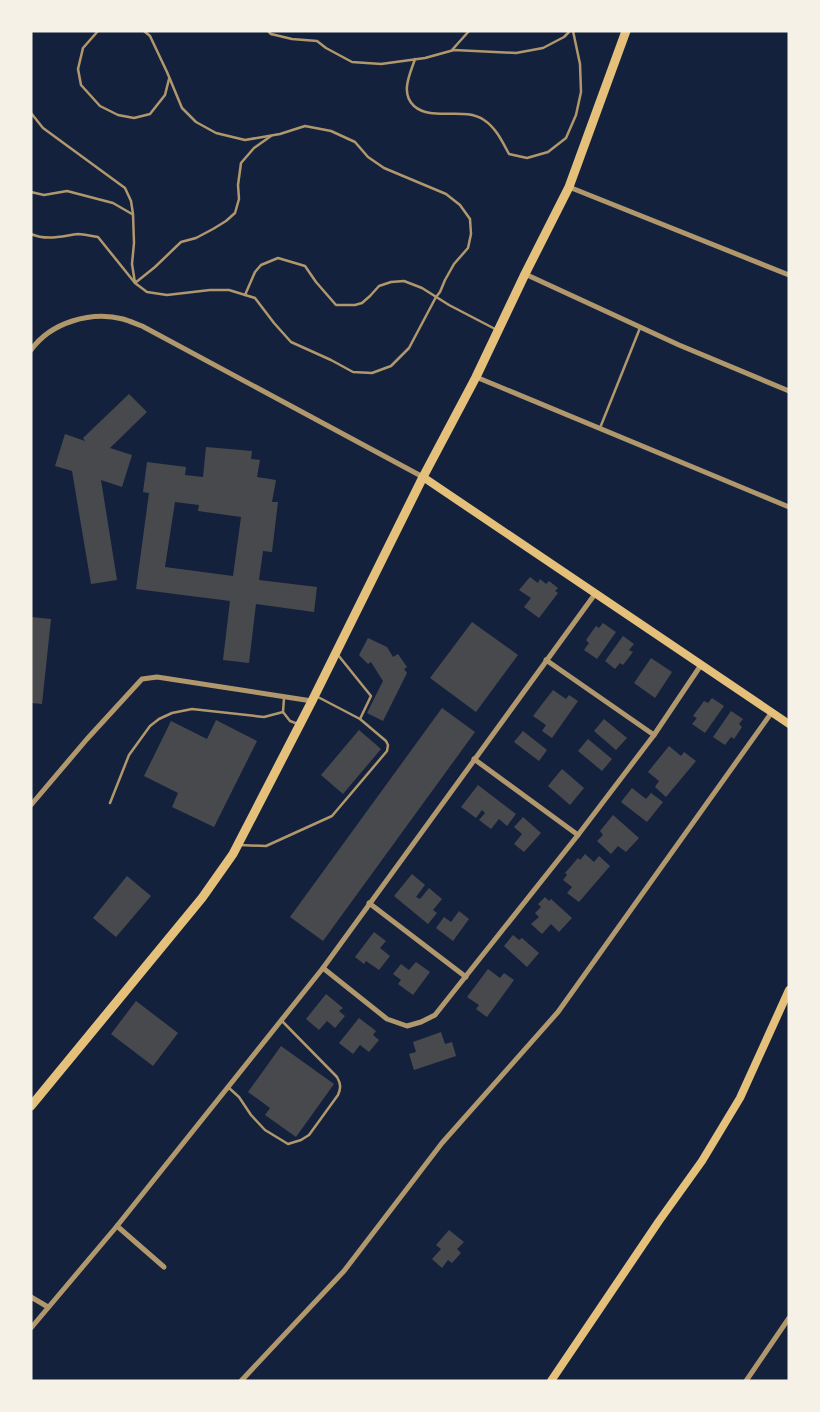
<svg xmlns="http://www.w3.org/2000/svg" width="820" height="1412" font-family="Raleway,sans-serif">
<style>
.building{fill:#48494c;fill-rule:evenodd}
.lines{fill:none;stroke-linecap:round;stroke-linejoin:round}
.service{stroke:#b1986c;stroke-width:2.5}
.minor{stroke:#b1986c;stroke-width:5}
.secondary{stroke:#e5c07b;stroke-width:8}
.primary{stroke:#e5c07b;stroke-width:9}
</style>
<rect width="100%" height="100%" fill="#14213d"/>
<g class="building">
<path d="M129,394L147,412L110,448L132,455L122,487L101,480L117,580L91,584L72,471L55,466L65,434L85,441L83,438Z"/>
<path d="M206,447L252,451L251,459L260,460L257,477L276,480L272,502H278L272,552L263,551L259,580L317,587L314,612L256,604L249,663L223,660L230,601L136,589L149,493L143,492L147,462L186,467L185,475L203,477ZM175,502L199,505L198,511L241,517L233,576L165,567Z"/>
<path d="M530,577L538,583L540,579L546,584L549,581L558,588L555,591L558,593L539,618L524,607L531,598L519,590Z"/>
<path d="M31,617L51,619L42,704L31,703Z"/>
<path d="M472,622L518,655L476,712L430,678Z"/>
<path d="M603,623L616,632L597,659L584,650L589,643L586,640L596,626L599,628Z"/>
<path d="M623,636L634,644L629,650L633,652L623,665L620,663L615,669L605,661Z"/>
<path d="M368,638L387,647L393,657L398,654L407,667L404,669L407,673L383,721L367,713L383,681L371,662L368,664L359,655Z"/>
<path d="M651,658L672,672L655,698L634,683Z"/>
<path d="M553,690L566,699L569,695L578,701L552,738L542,731L546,725L533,716Z"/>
<path d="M712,698L724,706L705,733L692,724L697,718L693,716L704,701L708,703Z"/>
<path d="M442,708L475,732L323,941L290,917Z"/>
<path d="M731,711L743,719L739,724L742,727L734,739L731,737L725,745L713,737Z"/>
<path d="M604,719L627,738L616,750L594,731Z"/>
<path d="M216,720L257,741L214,827L172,807L178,793L144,776L171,721L207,739Z"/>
<path d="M359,730L381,749L343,794L321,775Z"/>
<path d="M523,731L547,750L539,761L514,742Z"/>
<path d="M588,739L612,759L602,771L578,751Z"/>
<path d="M669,746L681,756L684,752L696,761L666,797L655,787L659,781L648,772Z"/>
<path d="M562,769L584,788L570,805L548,786Z"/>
<path d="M478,785L516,814L507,826L499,819L491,829L479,820L485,813L482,810L476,818L461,807Z"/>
<path d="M632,788L646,799L651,793L663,802L647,822L621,802Z"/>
<path d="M613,815L639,838L626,852L618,846L611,854L597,841L603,835L600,831Z"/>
<path d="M523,817L541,833L524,852L514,844L522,834L514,827Z"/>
<path d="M585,854L594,862L599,856L610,866L579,902L567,893L572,887L563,880L567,875L565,873L578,858L580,860Z"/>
<path d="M412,874L425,885L416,897L420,899L429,888L442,899L433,910L437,913L428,924L394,896Z"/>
<path d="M127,876L151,896L116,937L93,918Z"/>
<path d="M545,897L549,901L551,899L572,918L559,932L551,924L542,934L531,924L539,917L535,913L541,907L538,904Z"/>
<path d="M459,911L469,919L453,941L436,928L444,917L451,922Z"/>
<path d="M374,932L386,941L380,948L390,956L379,970L366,961L364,964L355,957Z"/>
<path d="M513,935L519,940L522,938L539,953L527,967L504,946Z"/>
<path d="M416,962L430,972L413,995L398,984L401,980L393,974L401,964L409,970Z"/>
<path d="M488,969L500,978L504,973L514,980L487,1017L476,1009L479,1005L467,997Z"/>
<path d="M326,994L343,1008L339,1011L345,1016L335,1028L327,1021L319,1030L306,1019Z"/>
<path d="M136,1001L178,1033L153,1066L111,1034Z"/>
<path d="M359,1018L376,1031L373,1035L379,1040L369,1052L360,1045L353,1054L339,1043Z"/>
<path d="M441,1032L445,1044L452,1042L456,1056L414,1070L409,1054L416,1052L413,1042Z"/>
<path d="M281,1046L334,1084L296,1137L265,1115L270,1108L248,1092Z"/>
<path d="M449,1230L464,1242L457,1249L461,1253L452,1263L448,1260L442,1268L432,1259L441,1249L436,1245Z"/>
</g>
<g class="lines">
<g class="service">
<path d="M98,31L83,48L78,69L81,85L100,106L118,115L134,118L150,114L165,95L169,79"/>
<path d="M268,31L271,34L292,39L317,41L326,48L352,62L381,64L425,58L454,50L516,53L543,48L564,37L570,31"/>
<path d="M452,50L469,31"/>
<path d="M415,59C410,74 400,93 414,106C432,122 464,106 484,120C496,128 502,141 509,154L527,158L548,152L566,138L576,115L581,92L580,64L573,31"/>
<path d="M31,113L43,128L125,188L131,201L133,214L134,243L132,264L135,283L155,267L181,242L196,238L213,229L226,221L235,213L239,199L238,185L241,163L254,148L271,136"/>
<path d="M31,192L44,195L67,191L113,203L132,214"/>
<path d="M31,234C47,241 62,236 78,234C84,234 91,236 98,237L135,283L147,292L167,295L210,290H229L255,298L274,323L291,342L331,360L353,372L372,373L391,366L409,348L436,297L440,292L445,280L454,264L468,248L471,234L470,219L460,205L446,194L384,168L368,157L355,142L331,131L305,126L280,134L245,140L216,133L196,122L182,108L167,72L150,36L144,31"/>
<path d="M245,295L255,272L261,265L278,258L305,266L316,282L336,305H355L362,303L370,296L379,286L391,282L404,281L422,288L449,305L497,330"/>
<path d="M600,428L640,328"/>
<path d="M316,696L360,719L371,696L338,655"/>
<path d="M284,698L283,712L290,721L298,724"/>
<path d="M110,803L129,755L150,726L159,719L172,713L192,709L264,717L283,712"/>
<path d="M239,845L266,846L332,816L387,751L388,745L386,741L360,719"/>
<path d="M229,1088L239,1097L251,1115L265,1130L288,1144L301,1140L309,1135L338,1095C341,1088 341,1084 337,1077L282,1021"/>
</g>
<g class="minor">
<path d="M569,187L789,275"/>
<path d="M525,274L679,345L789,391"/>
<path d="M31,350C51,322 91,311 123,319C130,321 136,324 142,326L423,477"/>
<path d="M476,377L789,507"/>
<path d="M546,660L654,735"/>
<path d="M474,759L578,835"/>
<path d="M31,805L87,739L142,679L157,677L312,701"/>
<path d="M369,903L466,977"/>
<path d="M323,968L387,1019L407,1026L421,1022L435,1015L578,835L654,735L701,665"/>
<path d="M117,1226L164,1267"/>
<path d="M31,1297L48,1307"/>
<path d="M31,1328L117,1226L323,968L595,594"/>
<path d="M241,1381L344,1271L442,1143L558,1012L772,712"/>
<path d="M746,1381L789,1318"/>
</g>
<g class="secondary">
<path d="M423,477L789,724"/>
<path d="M551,1381L659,1221L702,1161L740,1098L789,990"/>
</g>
<path class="primary" d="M31,1106L202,898L233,854L312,701L423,477L476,377L525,274L569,187L626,31"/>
</g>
<rect width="820" height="1412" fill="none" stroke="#f6f1e7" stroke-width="65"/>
</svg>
